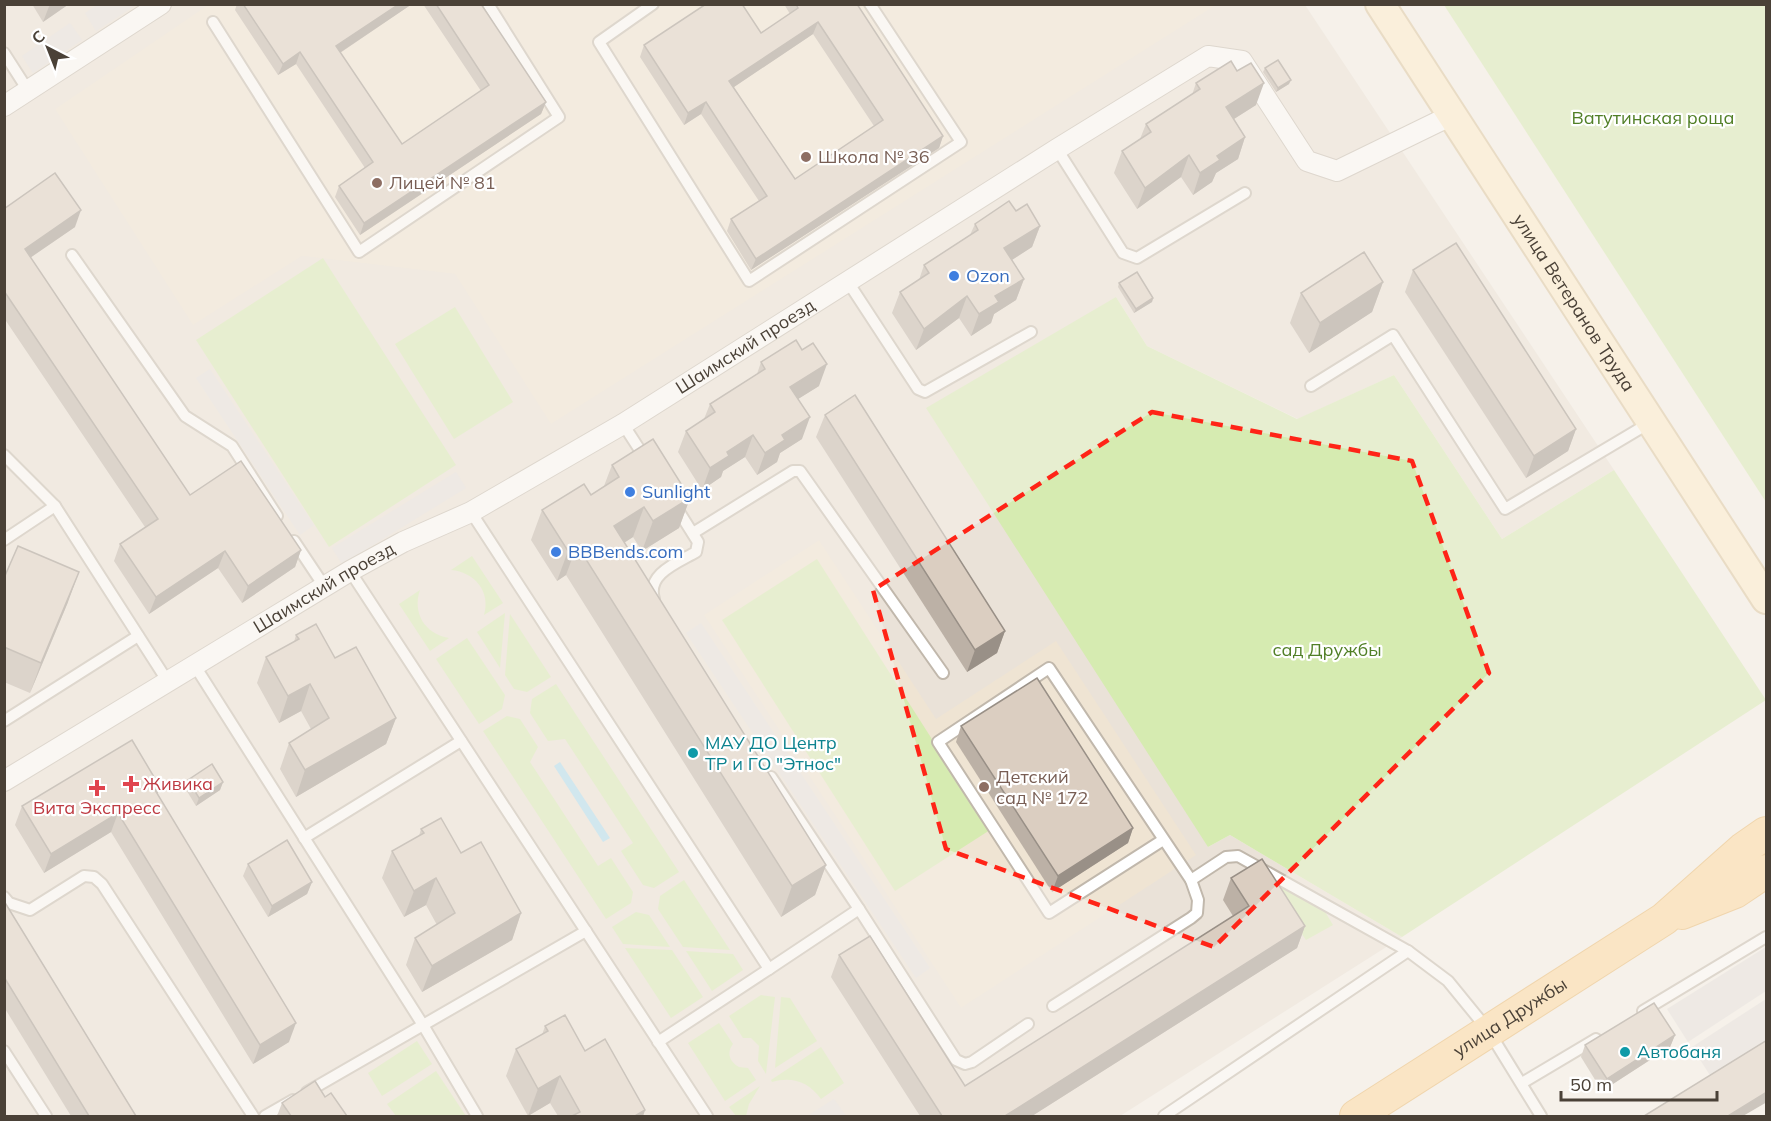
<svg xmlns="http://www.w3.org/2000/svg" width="1771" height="1121" font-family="Mulish,sans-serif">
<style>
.residential{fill:#eae2d8}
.education{fill:#efe4d3}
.green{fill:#d6ebb1}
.parking{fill:#e4e1de}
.water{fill:#a4dbf4}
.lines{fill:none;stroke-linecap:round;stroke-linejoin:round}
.service-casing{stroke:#c1b8ac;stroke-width:14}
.minor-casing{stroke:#c1b8ac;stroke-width:22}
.secondary-casing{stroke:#dac39a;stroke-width:32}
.primary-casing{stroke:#e9b464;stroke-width:34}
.service{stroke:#fff;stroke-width:10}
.minor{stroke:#fff;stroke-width:20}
.secondary{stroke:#ffedca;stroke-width:28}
.primary{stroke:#ffd899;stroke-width:32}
.wall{fill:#bcb1a6;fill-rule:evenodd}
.shaded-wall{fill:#999087}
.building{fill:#dbcec1;stroke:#999087;stroke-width:1.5;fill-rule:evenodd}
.marked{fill:none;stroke:#ff2417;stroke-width:4.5;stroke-dasharray:12 8;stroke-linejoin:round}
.education-dot{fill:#8d6e63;stroke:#fff;stroke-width:2}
.shop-dot{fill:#3f7fe0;stroke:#fff;stroke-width:2}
.culture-dot{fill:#0f9aa8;stroke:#fff;stroke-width:2}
.health-dot{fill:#e0444e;stroke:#fff;stroke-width:2}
.labels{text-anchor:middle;stroke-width:4.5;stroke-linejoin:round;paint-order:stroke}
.park-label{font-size:18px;fill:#517f27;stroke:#fff}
.education-label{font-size:18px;fill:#785e54;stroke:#fff;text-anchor:start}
.shop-label{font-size:18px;fill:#366cbe;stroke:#fff;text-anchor:start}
.street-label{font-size:18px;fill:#4a4137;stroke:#fff}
.culture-label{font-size:18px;fill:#0d838f;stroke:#fff;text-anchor:start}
.health-label{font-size:18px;fill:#be3a42;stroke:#fff;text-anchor:start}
</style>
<rect width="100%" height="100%" fill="#f5f1ea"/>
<path class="residential" d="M5,5H1305L1614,470L1502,539L1394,375L1298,419L1147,346L1116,297L1208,847L1230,835L1402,937L1120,1116H5Z"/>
<g class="education">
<path d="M208,5H1216L551,424L455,274L302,256L193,325L55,109Z"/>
<path d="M819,540L936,719L1056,641L1196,855L961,1008L704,615Z"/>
</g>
<g class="green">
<path d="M1444,5H1766V502Z"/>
<path d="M323,258L456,465L329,547L196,340Z"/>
<path d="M1116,297L1147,346L1297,419L1394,375L1502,539L1614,470L1766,700L1402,937L1230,835L1208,847L926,408Z"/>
<path d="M455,307L513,402L454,439L395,344Z"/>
<path d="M472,556L503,603L484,615C491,592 475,572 451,570Z"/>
<path d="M817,559L990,830L895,891L722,620Z"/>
<path d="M420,590C412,613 425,634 449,638L430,651L399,604Z"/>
<path d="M505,613L500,668L477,632Z"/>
<path d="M510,614L551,677L527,692L514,689L505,675Z"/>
<path d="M467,638L505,695L502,709L479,724L436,659Z"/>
<path d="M556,684L679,872L654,888L643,885L621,851L633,843L565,739L548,741L530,713L532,699Z"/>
<path d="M507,716L520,719L538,747L530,762L598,866L611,858L633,892L631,903L606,919L483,731Z"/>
<path d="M1262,876L1324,910L1333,925L1306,940Z"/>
<path d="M684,880L730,950L683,947L658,909L660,896Z"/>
<path d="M636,912L649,915L670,947L623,944L612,927Z"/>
<path d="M625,948L672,950L703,997L671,1018Z"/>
<path d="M686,951L733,954L743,970L712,991Z"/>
<path d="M761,995L775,997L766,1074L758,1061L759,1046L751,1038H743L729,1016Z"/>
<path d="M781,997L790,998L817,1041L775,1068Z"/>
<path d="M719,1023L733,1044C726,1053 730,1062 739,1067L748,1068L756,1080L725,1101L688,1043Z"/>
<path d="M417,1041L432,1064L382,1096L368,1073Z"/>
<path d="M821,1047L844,1083L821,1099C809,1082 792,1076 772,1082L771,1080Z"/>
<path d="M436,1071L466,1116H396L387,1104Z"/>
<path d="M760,1086L749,1104L746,1116H736L729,1107Z"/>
</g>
<g class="parking">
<path d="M99,4H136V5L96,31L85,13Z"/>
<path d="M70,23L82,40L33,73L22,56Z"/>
<path d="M210,369L314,525L300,535L196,378Z"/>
<path d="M456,472L466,488L342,564L332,548Z"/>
<path d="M701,623L930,968L916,978L686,633Z"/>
<path d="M1766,947V991L1688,1042L1667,1009Z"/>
<path d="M1766,999V1046L1713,1080L1692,1047Z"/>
<path d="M834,1099L846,1116H807Z"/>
</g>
<path class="water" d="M560,762L610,838L603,842L554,766Z"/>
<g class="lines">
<defs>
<g id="service">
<path d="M653,4L599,42L749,281L961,142L870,4"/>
<path d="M213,22L359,252L559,117L488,4"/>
<path d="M4,53L29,92"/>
<path d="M1057,149L1123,253L1137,258L1245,193"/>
<path d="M72,255L185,416L232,446L277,516"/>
<path d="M848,282L918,389L925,392L1031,332"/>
<path d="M1311,386L1393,335L1505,509L1651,422"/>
<path d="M623,424L645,458"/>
<path d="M4,455L55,506L168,682"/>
<path d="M471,512L769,969L658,1042"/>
<path d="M693,533L793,471H800L943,673"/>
<path d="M4,540L55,506"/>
<path d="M294,541L324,586"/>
<path d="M350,571L707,1116"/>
<path d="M654,599C646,574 677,563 696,552L698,542L676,507"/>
<path d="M195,666L423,1025L477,1116"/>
<path d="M4,721L138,636"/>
<path d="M771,777L859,909"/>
<path d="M304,838L461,741"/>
<path d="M1163,840L1049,913L938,742L1049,668L1191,880"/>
<path d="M4,897L9,903L30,910L84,876L94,877L102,884L253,1116"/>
<path d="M769,969L859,909L956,1060L965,1064L972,1062L1028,1024"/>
<path d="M1053,1006L1191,918L1197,913L1198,900L1191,880L1226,857L1238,856L1408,951L1448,981L1488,1030L1541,1116"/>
<path d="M1643,1011L1766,937"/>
<path d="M4,1051L46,1116"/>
<path d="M1522,1083L1596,1039"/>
<path d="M307,1092L586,931"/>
<path d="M265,1116L293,1100"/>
<path d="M1164,1116L1408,951"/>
</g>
<g id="minor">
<path d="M4,106L161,4"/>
<path id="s1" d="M4,781L350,571L403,542L471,512L623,424L1057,149L1208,56L1242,61L1307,161L1337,171L1452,115"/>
</g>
<g id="secondary">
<path id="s2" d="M1380,4L1766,599"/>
</g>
<g id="primary">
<path d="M1682,913L1735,892L1766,871"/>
<path id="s3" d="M1356,1116L1664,919L1743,849L1766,833"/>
</g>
</defs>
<use href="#service" class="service-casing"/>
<use href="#minor" class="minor-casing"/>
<use href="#secondary" class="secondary-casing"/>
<use href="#primary" class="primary-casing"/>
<use href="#service" class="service"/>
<use href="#minor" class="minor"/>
<use href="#secondary" class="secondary"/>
<use href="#primary" class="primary"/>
</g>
<g class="wall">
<path d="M32,4H69L43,22Z"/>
<path d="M237,4H412L340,53L402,144L481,91L423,4H481L546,102L541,114L360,235L335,197L339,186L365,168L296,64L278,75L235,10Z"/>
<path d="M784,4H857L943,136L939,148L751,270L727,231L731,219L759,201L701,114L684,125L640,57L644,45L761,33L790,14ZM813,34L874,126L795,179L734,87Z"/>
<path d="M1265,68L1289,84L1276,92L1263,72Z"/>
<path d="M1196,83L1256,105L1234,119L1245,137L1238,159L1216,173L1212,182L1193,195L1181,177L1137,209L1114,173L1122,151L1140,139L1146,124L1192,95Z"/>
<path d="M4,209L75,227L30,258L190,495L301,550L295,567L242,603L218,568L149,614L114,561L120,544L145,527L4,318Z"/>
<path d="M1016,211L1040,226L1032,247L1012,260L1024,279L1016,300L994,314L991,323L971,336L959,318L916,350L892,313L900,292L919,280L924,265L970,235L975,224Z"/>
<path d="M1413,270L1576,429L1568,451L1526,478L1405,292Z"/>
<path d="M1383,282L1372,312L1309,353L1290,323L1301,293Z"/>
<path d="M1119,283L1153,298L1152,302L1134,313L1118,287Z"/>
<path d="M761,362L819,386L798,399L802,439L780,453L777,462L757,475L745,457L723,471L721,477L702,490L678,452L686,431L704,419L710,404L757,374Z"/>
<path d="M825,415L1005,631L997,653L967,672L816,437Z"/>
<path d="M612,465L690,498L679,528L642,551L633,537L624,543L826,865L815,895L781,917L566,575L557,581L531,540L542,510L591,495L604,486Z"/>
<path d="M4,578L68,602L30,693L4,682Z"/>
<path d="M296,635L335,658L396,718L386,744L296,797L280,769L289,743L311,729L301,711L279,723L257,683L266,657L294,642Z"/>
<path d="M961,726L1133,828L1128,843L1052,892L956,742Z"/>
<path d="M188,780L223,782L220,790L196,806L185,788Z"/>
<path d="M160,787L157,795L289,1042L253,1064L111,832L44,873L15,825L22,806Z"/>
<path d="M421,829L461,853L521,913L512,940L422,992L406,965L415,938L437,925L426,905L404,917L382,878L392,851L419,836Z"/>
<path d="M248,864L312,882L307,894L268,917L243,876Z"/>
<path d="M1231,878L1305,926L1297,948L1032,1116H920L831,977L839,955L965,1086L1233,916L1223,900Z"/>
<path d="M4,901L136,1116H71L4,1007Z"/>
<path d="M545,1026L585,1051L645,1110L643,1116H558L550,1103L528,1116L506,1076L516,1049L542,1035Z"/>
<path d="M1675,1035L1670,1047L1602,1091L1581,1057L1585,1045Z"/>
<path d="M325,1097L347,1116H277L282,1103Z"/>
</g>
<g class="shaded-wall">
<path d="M50,4H69L43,22Z"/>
<path d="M399,4H412L332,58L336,46Z"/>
<path d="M818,22L813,34L725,93L729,81Z"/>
<path d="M300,52L296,64L278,75L283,64Z"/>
<path d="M1291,80L1289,84L1276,92L1278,88Z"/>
<path d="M1264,83L1256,105L1218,129L1226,107Z"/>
<path d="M546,102L541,114L360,235L364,223Z"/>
<path d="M706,102L701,114L684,125L688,113Z"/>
<path d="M943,136L939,148L751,270L756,259Z"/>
<path d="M1245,137L1238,159L1216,173L1212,182L1193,195L1200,173L1217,156Z"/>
<path d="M1189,155L1181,177L1137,209L1145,188Z"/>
<path d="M81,210L75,227L18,266L25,249Z"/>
<path d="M1040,226L1032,247L996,270L1004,248Z"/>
<path d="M1024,279L1016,300L994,314L991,323L971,336L979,314L995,296Z"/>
<path d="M1383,282L1372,312L1309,353L1320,323Z"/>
<path d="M967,296L959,318L916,350L924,329Z"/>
<path d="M1153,298L1152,302L1134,313L1136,309Z"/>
<path d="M827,364L819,386L782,409L790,387Z"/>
<path d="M810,417L802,439L780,453L777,462L757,475L765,453L782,435Z"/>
<path d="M1576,429L1568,451L1526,478L1534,456Z"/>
<path d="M753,435L745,457L723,471L721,477L702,490L710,468L727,452Z"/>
<path d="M690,498L679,528L642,551L653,521Z"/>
<path d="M644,507L633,537L603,556L614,526Z"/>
<path d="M577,545L566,575L557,581L568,551Z"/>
<path d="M301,550L295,567L242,603L248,586Z"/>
<path d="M225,551L218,568L149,614L156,597Z"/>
<path d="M79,572L68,602L30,693L41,663Z"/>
<path d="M1005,631L997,653L967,672L975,650Z"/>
<path d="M310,684L301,711L279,723L288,696Z"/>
<path d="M396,718L386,744L296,797L305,770Z"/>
<path d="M223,782L220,790L196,806L199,798Z"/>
<path d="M160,787L153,806L155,790Z"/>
<path d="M118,813L111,832L44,873L51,854Z"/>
<path d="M1133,828L1128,843L1052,892L1058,876Z"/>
<path d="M826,865L815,895L781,917L792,886Z"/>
<path d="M436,878L426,905L404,917L414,891Z"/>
<path d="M312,882L307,894L268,917L272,906Z"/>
<path d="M521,913L512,940L422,992L432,966Z"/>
<path d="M1305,926L1297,948L1032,1116H1005Z"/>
<path d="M296,1023L289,1042L253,1064L260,1045Z"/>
<path d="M1675,1035L1670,1047L1602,1091L1607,1079Z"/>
<path d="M560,1076L550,1103L528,1116L538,1089Z"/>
<path d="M1767,1092V1102L1743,1116H1728Z"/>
<path d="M645,1110L643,1116H635Z"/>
</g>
<g class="building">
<path d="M243,4H399L336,46L402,144L489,85L436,4H481L546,102L364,223L339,186L373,162L300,52L283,64Z"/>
<path d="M706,4H742L761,33L798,8L796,4H857L943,136L756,259L731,219L767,196L706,102L688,113L644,45ZM818,22L883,120L795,179L729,81Z"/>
<path d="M1278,60L1291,80L1278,88L1265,68Z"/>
<path d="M1231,61L1237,71L1251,63L1264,83L1226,107L1245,137L1217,156L1220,160L1200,173L1189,155L1145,188L1122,151L1151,132L1146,124L1200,89L1196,83Z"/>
<path d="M55,173L81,210L25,249L190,495L241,461L301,550L248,586L225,551L156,597L120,544L158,519L4,291V209Z"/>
<path d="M1009,201L1016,211L1027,204L1040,226L1004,248L1024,279L995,296L999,302L979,314L967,296L924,329L900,292L929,273L924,265L978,230L975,224Z"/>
<path d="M1456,243L1576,429L1534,456L1413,270Z"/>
<path d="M1364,252L1383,282L1320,323L1301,293Z"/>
<path d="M1137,272L1153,298L1136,309L1119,283Z"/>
<path d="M796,340L802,350L813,343L827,364L790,387L810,417L782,435L785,440L765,453L753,435L727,452L729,456L710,468L686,431L715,412L710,404L765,369L761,362Z"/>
<path d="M855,395L1005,631L975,650L825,415Z"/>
<path d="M653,439L690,498L653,521L644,507L614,526L826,865L792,886L577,545L568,551L542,510L584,484L591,495L619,477L612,465Z"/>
<path d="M18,546L79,572L41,663L4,647V578Z"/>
<path d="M316,624L335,658L356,647L396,718L305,770L289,743L329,718L310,684L288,696L266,657L299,639L296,635Z"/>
<path d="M1037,678L1133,828L1058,876L961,726Z"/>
<path d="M132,740L160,787L155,790L296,1023L260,1045L118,813L51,854L22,806Z"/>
<path d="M212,764L223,782L199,798L188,780Z"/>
<path d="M441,818L461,853L481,842L521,913L432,966L415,938L455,913L436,878L414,891L392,851L424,833L421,829Z"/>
<path d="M287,840L312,882L272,906L248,864Z"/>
<path d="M1262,859L1305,926L1005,1116H942L839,955L870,936L965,1086L1249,906L1231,878Z"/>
<path d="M4,901L136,1116H89L4,977Z"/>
<path d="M1654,1003L1675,1035L1607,1079L1585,1045Z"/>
<path d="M565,1015L585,1051L605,1039L645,1110L635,1116H572L580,1112L560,1076L538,1089L516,1049L548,1031L545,1026Z"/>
<path d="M1767,1040V1092L1728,1116H1644Z"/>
<path d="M315,1081L325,1097L331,1093L347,1116H291L282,1103Z"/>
</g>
<path d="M0 0H1771V1121H0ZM1152,412L1412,461L1489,673L1214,947L946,849L873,590Z" fill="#f5f1ea" fill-opacity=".55" fill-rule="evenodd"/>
<path class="marked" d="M1152,412L1412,461L1489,673L1214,947L946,849L873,590Z"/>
<g class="education-dot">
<circle cx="806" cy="157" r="6"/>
<circle cx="377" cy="183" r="6"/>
<circle cx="984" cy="787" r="6"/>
</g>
<g class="shop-dot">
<circle cx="954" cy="276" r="6"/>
<circle cx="630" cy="492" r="6"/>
<circle cx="556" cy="552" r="6"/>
</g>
<g class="culture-dot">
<circle cx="693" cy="753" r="6"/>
<circle cx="1625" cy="1052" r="6"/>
</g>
<g class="health-dot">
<path d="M128 775h6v6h6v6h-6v6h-6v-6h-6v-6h6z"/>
<path d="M94 779h6v6h6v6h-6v6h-6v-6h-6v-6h6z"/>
</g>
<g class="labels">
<g class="park-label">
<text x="1653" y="124">Ватутинская роща</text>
<text x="1327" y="656">сад Дружбы</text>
</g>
<g class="education-label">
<text x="818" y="163">Школа № 36</text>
<text x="389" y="189">Лицей № 81</text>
<text x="996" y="783">Детский<tspan x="996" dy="21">сад № 172</tspan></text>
</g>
<g class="shop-label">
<text x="966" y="282">Ozon</text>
<text x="642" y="498">Sunlight</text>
<text x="568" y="558">BBBends.com</text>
</g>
<g class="street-label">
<text dy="6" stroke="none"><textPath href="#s2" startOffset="356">улица Ветеранов Труда</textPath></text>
<text dy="6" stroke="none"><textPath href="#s1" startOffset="860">Шаимский проезд</textPath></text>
<text dy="6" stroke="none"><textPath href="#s1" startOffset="374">Шаимский проезд</textPath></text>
<text dy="6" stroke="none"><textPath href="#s3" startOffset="183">улица Дружбы</textPath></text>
</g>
<g class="culture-label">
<text x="705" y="749">МАУ ДО Центр<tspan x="705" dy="21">ТР и ГО "Этнос"</tspan></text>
<text x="1637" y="1058">Автобаня</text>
</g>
<g class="health-label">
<text x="143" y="790">Живика</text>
<text x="97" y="814" text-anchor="middle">Вита Экспресс</text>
</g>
</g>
<rect width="1771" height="1121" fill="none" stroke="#4a4137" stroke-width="12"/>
<g transform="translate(48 48) rotate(318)" stroke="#ffffff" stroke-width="4.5" paint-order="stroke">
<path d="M0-4.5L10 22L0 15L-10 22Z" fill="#4a4137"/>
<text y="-9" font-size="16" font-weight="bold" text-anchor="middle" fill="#4a4137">С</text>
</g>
<path d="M1561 1091v9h156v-9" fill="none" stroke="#4a4137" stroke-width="3"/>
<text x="1570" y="1091" font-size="18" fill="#4a4137" stroke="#ffffff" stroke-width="4.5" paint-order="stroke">50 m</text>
</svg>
